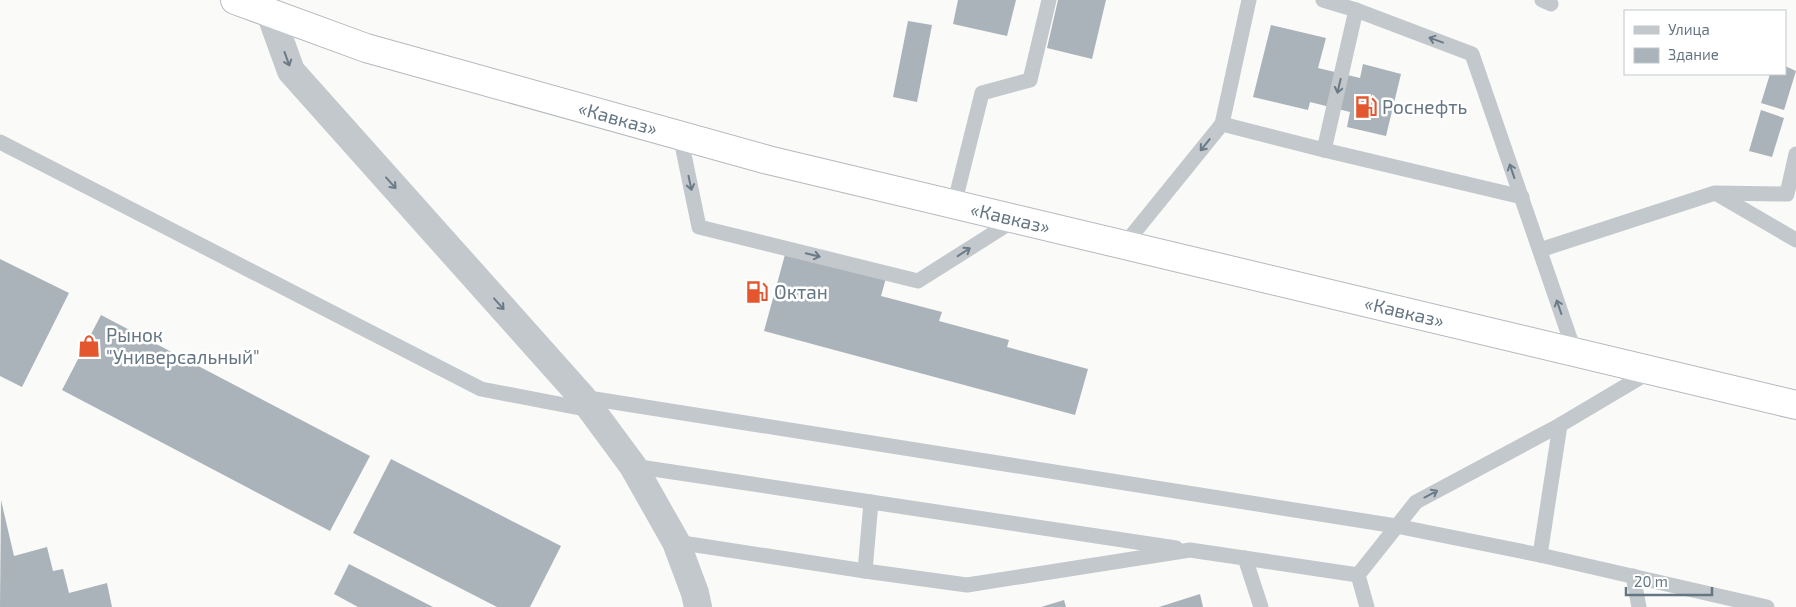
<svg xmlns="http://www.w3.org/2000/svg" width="1796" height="607" font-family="'Exo 2',sans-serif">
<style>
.building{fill:#aab3b9}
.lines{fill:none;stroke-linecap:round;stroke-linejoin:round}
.highway-casing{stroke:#b4b9bd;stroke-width:30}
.lane{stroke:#c3c8cc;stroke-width:15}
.street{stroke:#c3c8cc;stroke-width:28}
.highway{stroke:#fff;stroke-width:28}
.oneway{stroke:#6a7a87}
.labels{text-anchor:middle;stroke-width:5;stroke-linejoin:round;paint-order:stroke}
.poi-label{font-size:19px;fill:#657683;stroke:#fff;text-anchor:start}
.street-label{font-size:19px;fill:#657683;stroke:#fff}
</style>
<rect width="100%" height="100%" fill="#fafaf8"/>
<g class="building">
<path d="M958,0H1016L1007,36L953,24Z"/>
<path d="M1058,0H1106L1092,59L1047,48Z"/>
<path d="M908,21L932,25L917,102L893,97Z"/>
<path d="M1271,25L1326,38L1318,68L1360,78L1363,64L1401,74L1386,136L1347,127L1350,112L1310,102L1308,110L1253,97Z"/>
<path d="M1785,66L1796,71L1784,110L1761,103L1770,74H1785Z"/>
<path d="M1761,110L1784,118L1772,157L1749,151Z"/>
<path d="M786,251L886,278L881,296L942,312L939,321L1009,340L1007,347L1088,369L1075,415L764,331Z"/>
<path d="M0,259L69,293L22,387L0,376Z"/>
<path d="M101,315L370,456L330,531L62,390Z"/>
<path d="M391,459L561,546L530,607H497L353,533Z"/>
<path d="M1,500L14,556L47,547L53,571L63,569L69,593L107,583L112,607H0Z"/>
<path d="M349,564L433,607H358L334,594Z"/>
<path d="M1200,594L1203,607H1159Z"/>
<path d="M1064,600L1066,607H1041Z"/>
</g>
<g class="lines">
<defs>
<g id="highway">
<path id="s1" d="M235,0L366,48L768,160L1796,405"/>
</g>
</defs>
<use href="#highway" class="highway-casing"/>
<g class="lane">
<path d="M1323,0L1356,10"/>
<path d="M1542,0L1551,4"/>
<path d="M1222,124L1249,0"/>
<path d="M680,135L699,227L918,281L1016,219"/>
<path d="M0,142L481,389L590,410"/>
<path d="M1324,150L1522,197"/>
<path d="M1717,194L1796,240"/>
<path d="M954,205L982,93L1030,80L1049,0"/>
<path d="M1124,245L1222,124L1324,150L1356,10L1472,54L1575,353"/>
<path d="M1540,250L1715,193L1787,194L1796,154"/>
<path d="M582,397L1396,526L1540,555L1767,607"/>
<path d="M633,466L1176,548"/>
<path d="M676,542L865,571L967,585L1190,550L1358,575"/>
<path d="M1540,555L1560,425"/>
<path d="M1245,558L1261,607"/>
<path d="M865,571L871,502"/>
<path d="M1633,576L1639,607"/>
<path d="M1367,607L1358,575L1416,502L1560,425L1651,371"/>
</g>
<path class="street" d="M270,13L291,71L582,397L633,466L676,542L695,593L698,607"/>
<use href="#highway" class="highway"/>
</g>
<defs><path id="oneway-shaft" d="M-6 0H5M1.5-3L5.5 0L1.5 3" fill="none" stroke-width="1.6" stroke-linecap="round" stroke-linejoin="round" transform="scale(1.25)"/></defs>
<g class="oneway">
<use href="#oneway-shaft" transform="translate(1436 40) rotate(-160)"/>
<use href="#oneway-shaft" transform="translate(287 59) rotate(70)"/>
<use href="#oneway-shaft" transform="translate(1339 86) rotate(103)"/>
<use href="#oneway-shaft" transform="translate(1205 145) rotate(129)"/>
<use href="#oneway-shaft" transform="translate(1512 171) rotate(-109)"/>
<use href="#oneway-shaft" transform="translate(391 183) rotate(48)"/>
<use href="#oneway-shaft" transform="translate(690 183) rotate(78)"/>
<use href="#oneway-shaft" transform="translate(964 252) rotate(-33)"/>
<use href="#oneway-shaft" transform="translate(813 255) rotate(14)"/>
<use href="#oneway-shaft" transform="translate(499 304) rotate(48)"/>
<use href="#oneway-shaft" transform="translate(1559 307) rotate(-109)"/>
<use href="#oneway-shaft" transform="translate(1431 494) rotate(-28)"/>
</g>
<defs>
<symbol id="fuel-bare" viewBox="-9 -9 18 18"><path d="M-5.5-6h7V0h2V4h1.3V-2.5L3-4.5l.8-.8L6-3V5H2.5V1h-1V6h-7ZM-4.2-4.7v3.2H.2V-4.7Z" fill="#e4572e" stroke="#fff" stroke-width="2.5" paint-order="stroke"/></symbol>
<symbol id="shop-bare" viewBox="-9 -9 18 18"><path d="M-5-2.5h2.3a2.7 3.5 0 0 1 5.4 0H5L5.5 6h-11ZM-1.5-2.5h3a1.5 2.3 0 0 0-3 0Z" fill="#e4572e" stroke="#fff" stroke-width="2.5" paint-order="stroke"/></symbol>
</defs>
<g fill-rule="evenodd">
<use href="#fuel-bare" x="1350" y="91" width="32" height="32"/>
<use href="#fuel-bare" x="741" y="276" width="32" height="32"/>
<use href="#shop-bare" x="73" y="330" width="32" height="32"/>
</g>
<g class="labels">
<g class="poi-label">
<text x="1382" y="114">Роснефть</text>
<text x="774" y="299">Октан</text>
<text x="106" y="342">Рынок<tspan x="106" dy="22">"Универсальный"</tspan></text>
</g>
<g class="street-label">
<text dy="7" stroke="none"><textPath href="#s1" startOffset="401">«Кавказ»</textPath></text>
<text dy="7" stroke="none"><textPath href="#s1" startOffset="806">«Кавказ»</textPath></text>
<text dy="7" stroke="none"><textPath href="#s1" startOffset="1211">«Кавказ»</textPath></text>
</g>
</g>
<rect x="1624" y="10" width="162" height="65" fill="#ffffff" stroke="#c1c8cd"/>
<rect x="1634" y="26" width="25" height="8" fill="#c3c8cc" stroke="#c1c8cd"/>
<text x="1668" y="35" font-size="15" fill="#657683">Улица</text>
<rect x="1634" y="48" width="25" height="15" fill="#aab3b9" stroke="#c1c8cd"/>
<text x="1668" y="60" font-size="15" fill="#657683">Здание</text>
<path d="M1626 587v8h86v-8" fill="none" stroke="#657683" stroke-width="2.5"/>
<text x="1634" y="587" font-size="15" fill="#657683" stroke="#ffffff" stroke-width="4" paint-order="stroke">20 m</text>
</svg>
